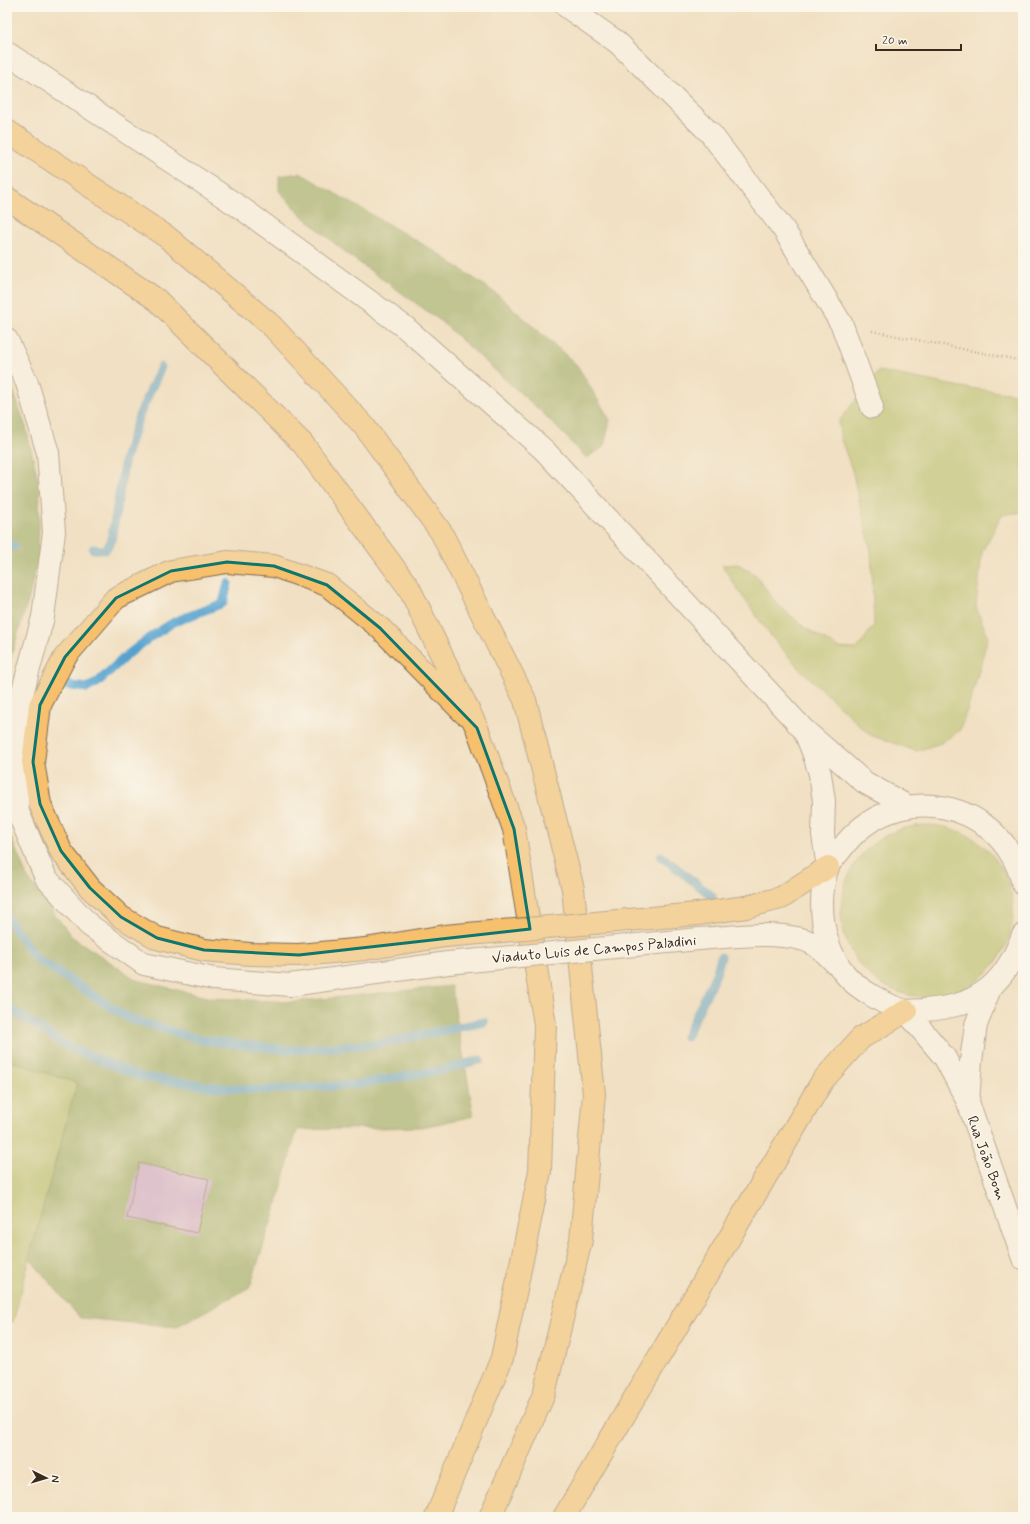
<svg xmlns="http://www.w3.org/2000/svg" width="1030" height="1524" font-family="Mynerve,sans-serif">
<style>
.green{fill:#abbc60;stroke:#73733f}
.forest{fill:#88a456;stroke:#62673a}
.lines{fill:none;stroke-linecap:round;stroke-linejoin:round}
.stream{stroke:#56a2ce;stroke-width:9}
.building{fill:#c79dd8}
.minor-casing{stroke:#7b6a58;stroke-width:24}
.tertiary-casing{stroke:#7b6a58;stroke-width:24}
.trunk-casing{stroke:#7b6a58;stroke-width:24}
.path{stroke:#7b6a58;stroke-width:2.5;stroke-dasharray:1 3;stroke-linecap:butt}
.minor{stroke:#fff;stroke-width:22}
.tertiary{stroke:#fff;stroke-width:22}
.trunk{stroke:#f7c06c;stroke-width:22}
.tertiary-bridge-casing{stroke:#7b6a58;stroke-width:24;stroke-linecap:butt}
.trunk-bridge-casing{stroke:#7b6a58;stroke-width:24;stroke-linecap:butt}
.tertiary-bridge{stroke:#fff;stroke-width:22}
.trunk-bridge{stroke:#f7c06c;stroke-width:22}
.marked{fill:none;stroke:#0f766e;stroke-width:3;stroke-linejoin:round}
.labels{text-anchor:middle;stroke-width:3;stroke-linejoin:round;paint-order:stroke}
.street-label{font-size:15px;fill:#3b2a1e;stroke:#fbf7ec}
</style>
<rect width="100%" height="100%" fill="#fbf7ec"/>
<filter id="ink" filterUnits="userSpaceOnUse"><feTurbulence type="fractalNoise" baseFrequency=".025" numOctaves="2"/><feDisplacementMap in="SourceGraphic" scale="8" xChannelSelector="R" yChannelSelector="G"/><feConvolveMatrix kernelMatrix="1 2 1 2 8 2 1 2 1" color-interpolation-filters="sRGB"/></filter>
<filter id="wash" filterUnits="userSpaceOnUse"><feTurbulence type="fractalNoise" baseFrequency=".012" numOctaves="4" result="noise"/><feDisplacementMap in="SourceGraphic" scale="16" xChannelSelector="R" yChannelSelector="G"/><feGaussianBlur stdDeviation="0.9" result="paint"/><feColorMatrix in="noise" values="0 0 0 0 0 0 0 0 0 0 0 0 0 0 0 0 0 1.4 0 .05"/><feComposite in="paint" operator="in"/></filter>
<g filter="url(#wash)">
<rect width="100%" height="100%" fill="#f1e0c3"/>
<g class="green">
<path d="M879,371L961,387L1023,395V512L1002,515L982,552L976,607L988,637L973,692L960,730L941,743L916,751L870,735L799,668L770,635L738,590L722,565L738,564L756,575L776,603L804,627L838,648L857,649L874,625L871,550L852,470L840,437L839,421Z"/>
<circle cx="927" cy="911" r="86"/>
<path d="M7,1060L77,1083L13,1322L7,1321Z"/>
</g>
<g class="forest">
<path d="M300,173L436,252L498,295L577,365L610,420L604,447L586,458L547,417L438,319L347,254L299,213L279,191V176Z"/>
<path d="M8,376L26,427L40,489L38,557L29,598L7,669Z"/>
<path d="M7,827L27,877L71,936L137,980L211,998L291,1002L451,986L474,1116L422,1127L297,1130L279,1197L250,1287L176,1327L80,1318L29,1258L77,1083L7,1060Z"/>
</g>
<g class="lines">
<g class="stream">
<path d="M7,546H14"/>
<path d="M93,549L105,550L111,542L125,459L139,416L161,367"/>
<path d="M51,683L87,688L97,683L127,655L152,636L174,622L223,603L228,583"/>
<path d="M661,856L712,896V905"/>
<path d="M7,918L36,958L128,1018L201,1040L289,1050L378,1044L484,1022"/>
<path d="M7,1007L69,1047L141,1077L223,1088L264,1090L352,1085L437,1071L480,1060"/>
<path d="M686,1037L716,974L721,957"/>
</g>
</g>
<g id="blocks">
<path class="building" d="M139,1163L209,1179L197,1233L127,1218Z"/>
</g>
</g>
<g filter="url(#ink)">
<use href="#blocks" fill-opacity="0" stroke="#7b6a58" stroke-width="1"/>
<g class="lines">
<defs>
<g id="minor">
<path d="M567,7L617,42L711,134L784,230L842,325L872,407"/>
<path d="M906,1011L945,1058L968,1102L1023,1258"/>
<path d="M968,1102L971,1061L976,1025L990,988"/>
</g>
<g id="tertiary">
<path d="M7,53L244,210L406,328L544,450L803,729L864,782L907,806"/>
<path d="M7,340L27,383L48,453L54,532L43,617L19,705L14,757L18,812L46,878L89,925L144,964L214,979L290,985L448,963"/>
<path d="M805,732L813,752L820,774L824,801L823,835L828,867"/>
<path d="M1023,884C1002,798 894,778 842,848C838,854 830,861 828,867C824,877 822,893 822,903C822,929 829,954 845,974C856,988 888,1007 907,1011C911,1011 917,1010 922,1010C947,1009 969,1004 989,988C1006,974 1015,955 1023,935"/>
<path d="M699,939C732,937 769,931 801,939C815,942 826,953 835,963"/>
</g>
<g id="trunk">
<path d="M7,131L167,237L272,326L364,426L441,532L525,700L573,889L594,1094L581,1240L544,1394L490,1517"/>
<path d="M7,198L157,300L303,444L409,588L477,728L514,829L545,1025L540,1171L502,1358L436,1517"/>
<path d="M697,914L746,907L781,898L828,867"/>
<path d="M445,936L365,949L299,955L250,954L204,950L157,938L121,917L90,888L61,851L40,804L33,762L40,705L65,657L116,598L171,571L227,562L274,566L327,585L380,628L464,713"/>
<path d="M564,1517L823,1080L861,1038L906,1011"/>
</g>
</defs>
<use href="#minor" class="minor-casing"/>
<use href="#tertiary" class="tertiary-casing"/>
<use href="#trunk" class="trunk-casing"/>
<path class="path" d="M872,331L1023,361"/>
<use href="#minor" class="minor"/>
<use href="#tertiary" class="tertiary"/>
<use href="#trunk" class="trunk"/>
<defs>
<path id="tertiary-bridge" d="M448,963L699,939"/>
<path id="trunk-bridge" d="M445,936L697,914"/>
</defs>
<use href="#tertiary-bridge" class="tertiary-bridge-casing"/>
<use href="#trunk-bridge" class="trunk-bridge-casing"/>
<use href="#tertiary-bridge" class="tertiary-bridge"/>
<use href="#trunk-bridge" class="trunk-bridge"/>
</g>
</g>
<path d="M0 0H1030V1524H0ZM227,562L274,566L327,585L380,628L477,728L514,829L530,929L299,955L204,950L157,938L121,917L90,888L61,851L40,804L33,762L40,705L65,657L116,598L171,571Z" fill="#f1e0c3" fill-opacity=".55" fill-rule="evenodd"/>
<path class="marked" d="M227,562L274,566L327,585L380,628L477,728L514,829L530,929L299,955L204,950L157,938L121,917L90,888L61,851L40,804L33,762L40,705L65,657L116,598L171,571Z"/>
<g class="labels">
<g class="street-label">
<text transform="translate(594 949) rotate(-5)" y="5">Viaduto Luis de Campos Paladini</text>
<text transform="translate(987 1158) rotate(70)" y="5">Rua João Bom</text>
</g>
</g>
<rect width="1030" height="1524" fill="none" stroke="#fbf7ec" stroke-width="24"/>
<g transform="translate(46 1478) rotate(95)" stroke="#fbf7ec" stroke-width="3" paint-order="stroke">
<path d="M0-3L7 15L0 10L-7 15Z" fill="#3b2a1e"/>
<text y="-6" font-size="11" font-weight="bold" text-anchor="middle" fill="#3b2a1e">N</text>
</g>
<path d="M876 44v6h85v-6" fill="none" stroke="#3b2a1e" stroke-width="2"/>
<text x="882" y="44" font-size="12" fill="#3b2a1e" stroke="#fbf7ec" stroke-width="3" paint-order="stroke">20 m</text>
</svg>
